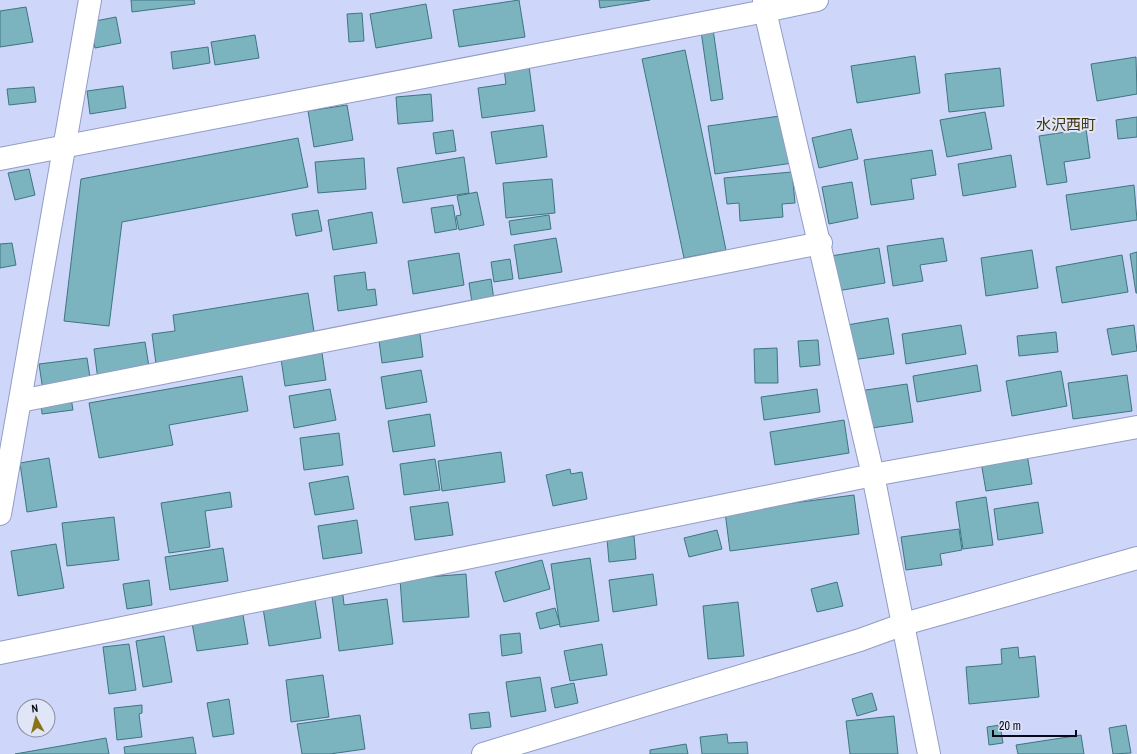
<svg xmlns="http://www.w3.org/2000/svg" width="1137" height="754" font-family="'Archivo Narrow','Noto Sans JP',sans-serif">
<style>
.building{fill:#7bb3bf;stroke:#3e7582}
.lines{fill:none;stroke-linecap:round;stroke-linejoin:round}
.minor-casing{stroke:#929cc5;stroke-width:24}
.minor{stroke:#fff;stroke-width:22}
.labels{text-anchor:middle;stroke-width:4;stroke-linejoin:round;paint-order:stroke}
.neighbourhood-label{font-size:15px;fill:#43370e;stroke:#e0e5f7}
</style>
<rect width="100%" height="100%" fill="#ced7fa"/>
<g class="building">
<path d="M131,0H194L195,4L132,12Z"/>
<path d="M519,0L525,37L459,47L453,10Z"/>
<path d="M599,0H650L600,8Z"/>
<path d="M426,4L432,38L376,48L370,14Z"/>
<path d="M26,7L33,42L0,47V11Z"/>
<path d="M362,13L364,41L349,42L347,14Z"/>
<path d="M116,17L121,43L95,48L90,22Z"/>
<path d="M713,29L723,99L711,101L701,31Z"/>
<path d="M255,35L259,58L215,65L211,42Z"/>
<path d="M208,47L210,63L173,69L171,52Z"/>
<path d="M685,50L726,250L684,258L642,59Z"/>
<path d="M915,56L920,93L857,103L851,66Z"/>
<path d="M1136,57L1137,94L1097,101L1091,64Z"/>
<path d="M529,66L535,111L482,118L478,88L506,84L504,69Z"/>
<path d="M1000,68L1004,106L949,112L945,74Z"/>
<path d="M123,86L126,108L90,114L87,91Z"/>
<path d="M34,87L36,102L9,105L7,89Z"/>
<path d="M431,94L433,121L398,124L396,97Z"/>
<path d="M347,105L353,140L314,147L308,111Z"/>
<path d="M985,112L992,149L947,157L940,120Z"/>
<path d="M787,115L793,163L715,174L708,126Z"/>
<path d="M1137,117V137L1118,139L1116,120Z"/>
<path d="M543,125L547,157L496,164L491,132Z"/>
<path d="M851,129L858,159L819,168L812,138Z"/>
<path d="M1086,129L1090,158L1064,162L1067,182L1047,185L1039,136Z"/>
<path d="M453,130L456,151L436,154L433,133Z"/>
<path d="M298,138L308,187L122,222L109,326L64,321L81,179Z"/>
<path d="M932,150L936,175L911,179L914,199L871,205L864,160Z"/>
<path d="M1011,155L1016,187L963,196L958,164Z"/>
<path d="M464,157L469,193L403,203L397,168Z"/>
<path d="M364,158L366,189L318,193L315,162Z"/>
<path d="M29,169L35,195L15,200L8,173Z"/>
<path d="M792,172L795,203L782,204L783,217L740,221L739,203L727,204L724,178Z"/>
<path d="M552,179L555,213L506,218L503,183Z"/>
<path d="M852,182L858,218L829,224L822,187Z"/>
<path d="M1134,185L1137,220L1071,230L1066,195Z"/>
<path d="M477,192L484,225L459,230L456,216L461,215L457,196Z"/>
<path d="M453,205L457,229L435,233L431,208Z"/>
<path d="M318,210L322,231L296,236L292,214Z"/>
<path d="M372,212L377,243L333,250L328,220Z"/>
<path d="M549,215L551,229L511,235L509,221Z"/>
<path d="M556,238L562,272L519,279L514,245Z"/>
<path d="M943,238L947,261L920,265L923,281L893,286L887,246Z"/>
<path d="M12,243L16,265L0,268V244Z"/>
<path d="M879,248L885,283L837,291L831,256Z"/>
<path d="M1032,250L1038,288L986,296L981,258Z"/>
<path d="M1137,252V293H1136L1130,254Z"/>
<path d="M459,253L464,285L413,294L408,261Z"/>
<path d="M1122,255L1128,292L1062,303L1056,267Z"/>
<path d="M510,259L513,279L494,282L491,262Z"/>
<path d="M365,272L367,290L375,289L377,305L338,311L334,276Z"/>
<path d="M491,279L494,300L472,303L469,283Z"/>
<path d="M308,293L315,338L156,364L152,334L175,331L173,315Z"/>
<path d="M888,318L894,354L852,360L847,325Z"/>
<path d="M961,325L966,354L906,364L902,334Z"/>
<path d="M1134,325L1137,351L1112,355L1107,329Z"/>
<path d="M419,327L423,357L382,363L378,333Z"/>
<path d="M1056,332L1058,352L1019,356L1017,336Z"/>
<path d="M818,340L820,365L800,367L798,341Z"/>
<path d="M145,342L150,373L98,380L94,349Z"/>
<path d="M321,346L326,380L285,386L280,352Z"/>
<path d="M777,348L778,383H755L754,349Z"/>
<path d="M87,358L91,384L43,391L39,364Z"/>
<path d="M977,365L981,391L917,402L913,376Z"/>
<path d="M421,370L427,402L386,409L381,377Z"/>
<path d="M1061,371L1067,406L1012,416L1006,381Z"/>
<path d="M1127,375L1132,411L1073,419L1068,383Z"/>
<path d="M242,376L248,411L169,425L173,445L99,458L89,403Z"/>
<path d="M907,384L913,422L865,429L859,391Z"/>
<path d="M330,389L336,420L294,428L289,396Z"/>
<path d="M817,389L820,412L764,420L761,397Z"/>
<path d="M71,398L73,410L42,414L41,402Z"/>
<path d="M430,414L435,446L393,452L388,421Z"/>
<path d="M844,420L849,453L775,465L770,432Z"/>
<path d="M339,433L343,465L304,470L300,438Z"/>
<path d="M501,452L505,482L442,491L438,461Z"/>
<path d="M1027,454L1032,484L986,491L981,462Z"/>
<path d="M49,458L57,507L27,512L20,463Z"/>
<path d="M435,459L440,490L404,495L400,464Z"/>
<path d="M570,469L571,474L582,472L587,499L553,506L546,475Z"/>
<path d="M348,476L354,509L315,515L309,483Z"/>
<path d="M230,492L232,507L205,511L210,547L169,553L161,503Z"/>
<path d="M854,495L859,534L730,551L725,512Z"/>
<path d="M986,497L993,545L963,549L956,502Z"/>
<path d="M448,502L453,535L415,540L410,507Z"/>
<path d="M1038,502L1043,533L998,540L994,509Z"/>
<path d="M114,517L119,560L67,566L62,523Z"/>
<path d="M357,520L362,553L323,559L318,526Z"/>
<path d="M959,529L962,550L940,554L942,565L906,570L901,537Z"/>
<path d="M717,530L722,549L689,557L684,538Z"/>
<path d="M634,536L636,559L609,562L607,539Z"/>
<path d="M56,544L64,588L18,596L11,551Z"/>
<path d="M223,548L228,581L170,590L165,557Z"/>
<path d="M590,558L599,621L560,627L551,564Z"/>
<path d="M542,560L550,589L504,602L495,572Z"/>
<path d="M466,574L469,617L403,622L400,579Z"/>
<path d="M653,574L657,605L613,612L609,580Z"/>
<path d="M149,580L152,605L127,609L123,584Z"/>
<path d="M837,582L843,606L817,612L811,589Z"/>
<path d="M343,595L344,605L387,599L393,644L339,651L332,596Z"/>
<path d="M315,600L321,638L269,646L263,608Z"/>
<path d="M738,602L744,656L708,659L703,606Z"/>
<path d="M555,608L560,624L540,629L536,613Z"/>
<path d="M243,615L248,644L197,651L192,623Z"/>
<path d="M520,633L522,653L502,656L500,635Z"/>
<path d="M164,636L172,682L143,687L136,641Z"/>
<path d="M129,644L136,690L109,694L103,647Z"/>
<path d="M602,644L607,675L570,681L564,651Z"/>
<path d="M1018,647L1019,658L1035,656L1039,697L969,704L966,667L1002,664L1001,649Z"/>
<path d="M323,675L329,717L291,722L286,680Z"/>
<path d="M540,677L546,711L511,717L506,682Z"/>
<path d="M574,683L578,703L555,708L551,688Z"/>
<path d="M872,693L877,710L857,716L852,699Z"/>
<path d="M229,699L234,734L213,737L207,703Z"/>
<path d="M142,705V713L139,714L142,737L117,740L114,708Z"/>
<path d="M489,712L491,727L471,729L469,714Z"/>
<path d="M360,715L365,749L330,754H302L297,724Z"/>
<path d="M894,716L898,754H850L846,721Z"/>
<path d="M1000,725L1003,743L989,745L987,727Z"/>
<path d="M1126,725L1131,753L1113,754L1109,728Z"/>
<path d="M727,734L728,743L747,742L748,754H702L700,737Z"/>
<path d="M1081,735L1084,754H1018L1016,745Z"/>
<path d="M193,737L196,754H125L124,747Z"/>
<path d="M106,738L109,754H15Z"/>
<path d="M686,744L688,754H650V750Z"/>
</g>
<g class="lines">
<defs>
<g id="minor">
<path d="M817,0L765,11L873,475L929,754"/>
<path d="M0,159L765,11L764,0"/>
<path d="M20,401L821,243"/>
<path d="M0,514L90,0"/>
<path d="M0,653L873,475L1137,427"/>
<path d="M483,754L860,640L904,624L1137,558"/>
</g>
</defs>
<use href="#minor" class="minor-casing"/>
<use href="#minor" class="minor"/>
</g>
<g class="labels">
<g class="neighbourhood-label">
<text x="1066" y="130">水沢西町</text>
</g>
</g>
<g transform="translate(36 718) rotate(353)"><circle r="19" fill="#e0e5f7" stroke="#8a8d9e"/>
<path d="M0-3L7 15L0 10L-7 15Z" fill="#8a7315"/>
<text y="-6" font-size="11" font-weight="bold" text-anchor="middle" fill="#080a18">N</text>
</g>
<path d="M993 730v6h83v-6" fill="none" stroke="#080a18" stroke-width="2"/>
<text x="999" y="730" font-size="12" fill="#080a18" stroke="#e0e5f7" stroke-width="3" paint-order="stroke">20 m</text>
</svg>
